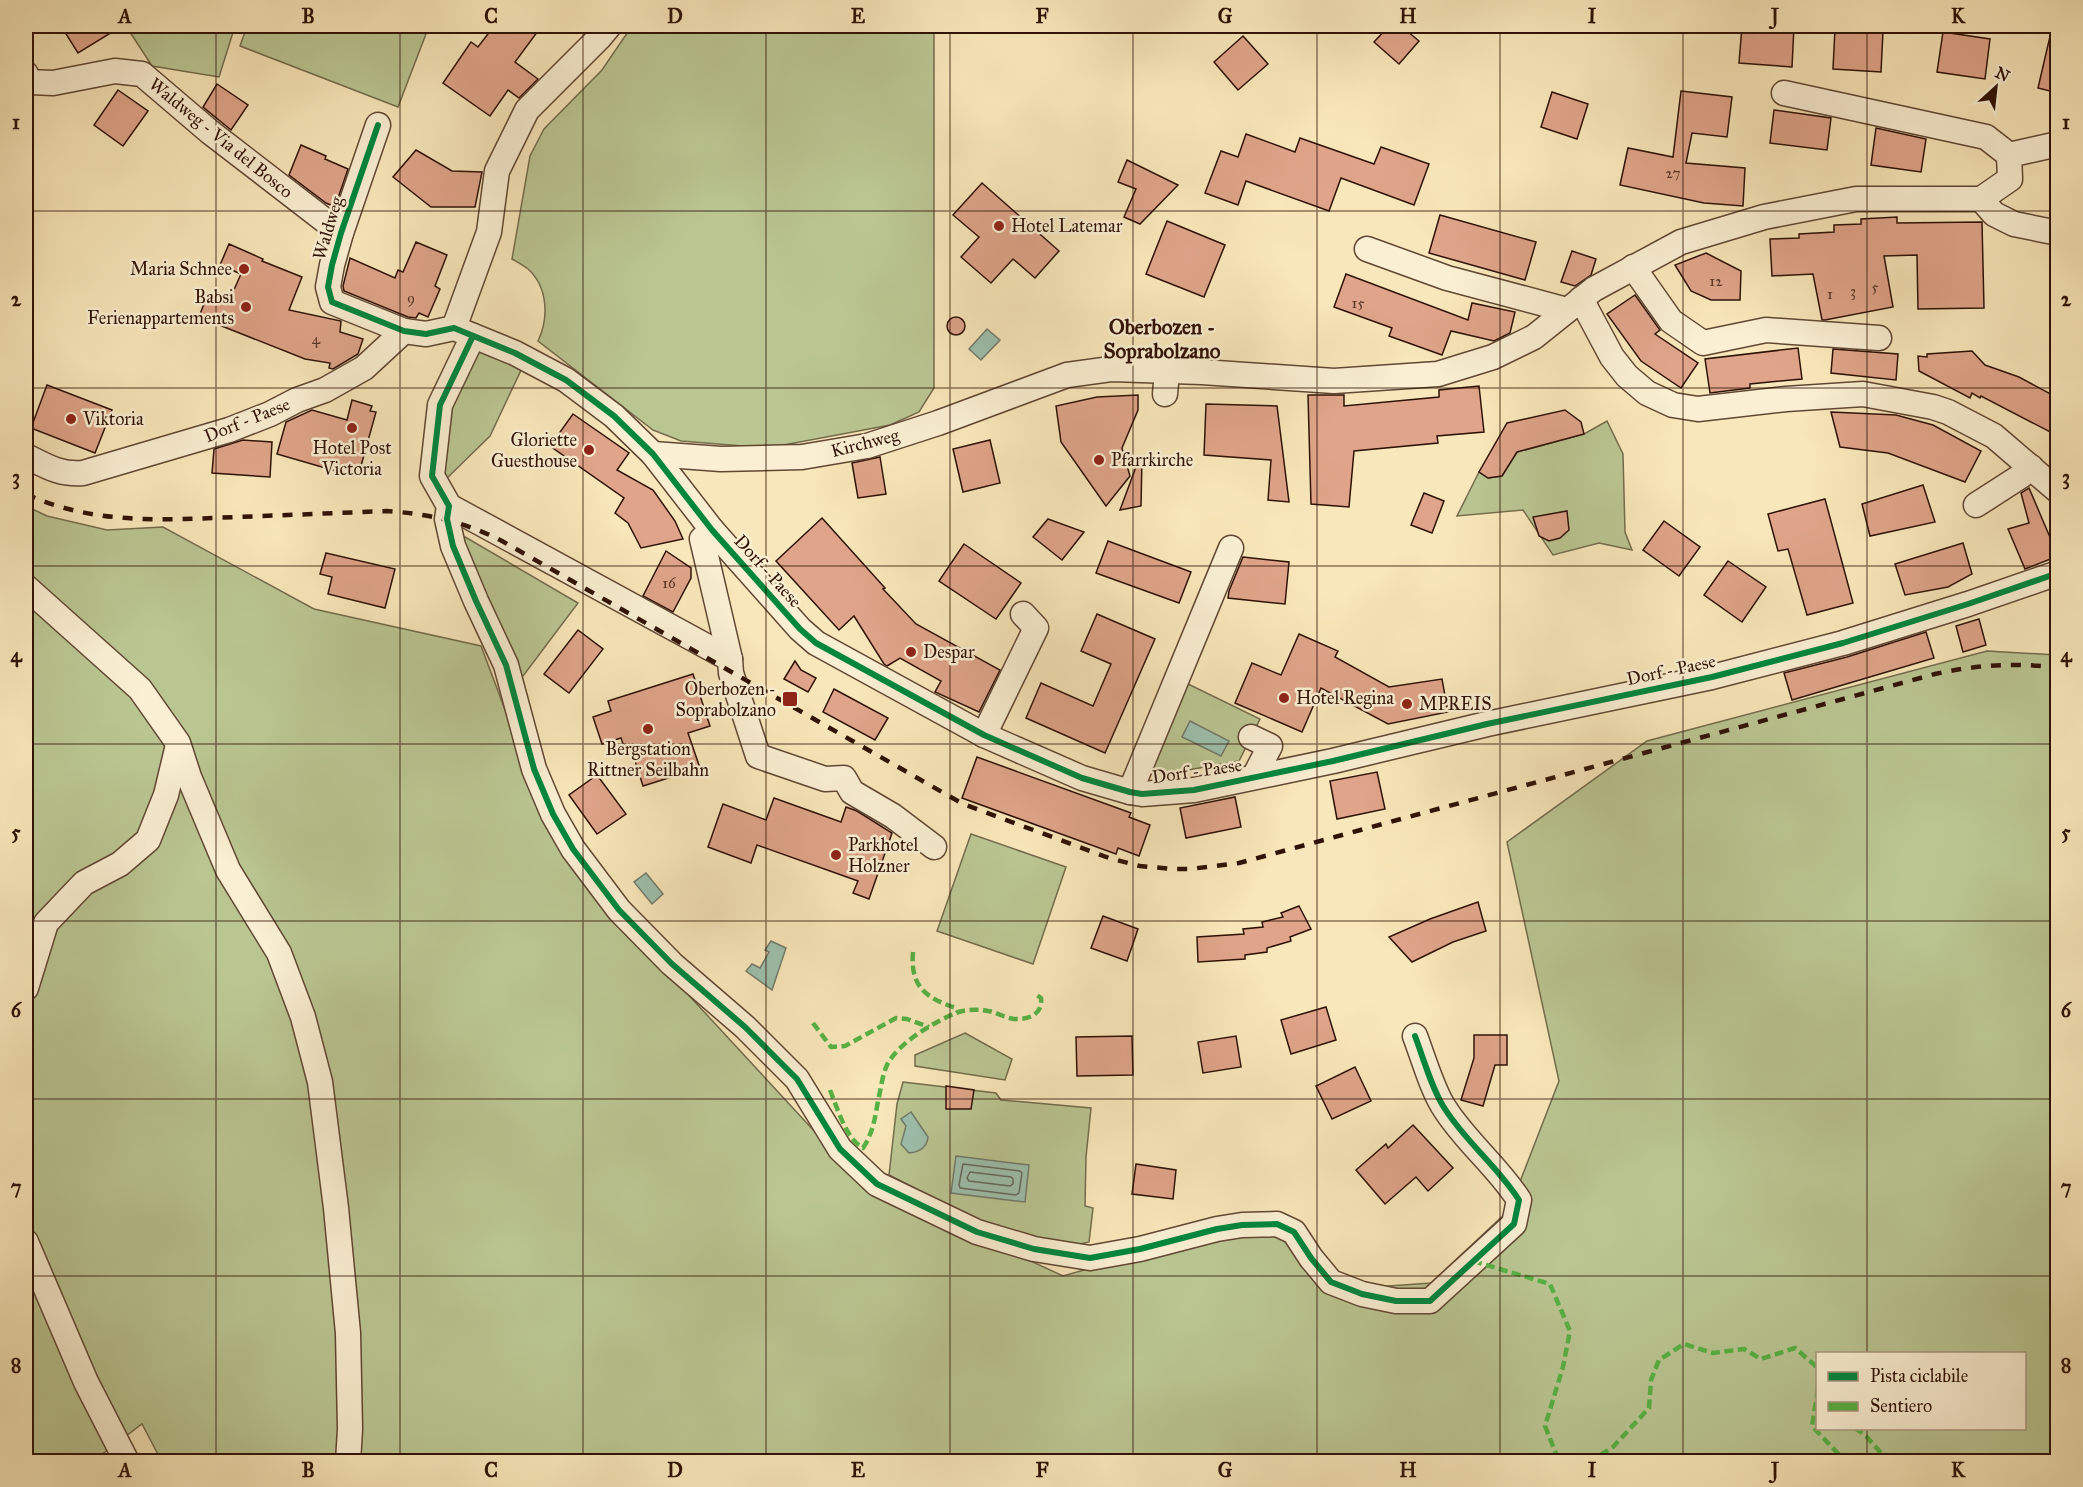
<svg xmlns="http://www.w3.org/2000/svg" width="2083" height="1487" font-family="'IM FELL Great Primer',serif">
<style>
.green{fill:#bac692;stroke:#746c4c;stroke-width:1.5;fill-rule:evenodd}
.water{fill:#9dc0ad;stroke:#717a6a;stroke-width:1.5}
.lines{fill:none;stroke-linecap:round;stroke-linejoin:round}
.shore{stroke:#66695a;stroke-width:1.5}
.building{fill:#dfa489;stroke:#2f1206;stroke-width:1.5}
.minor-casing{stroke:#614733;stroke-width:27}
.minor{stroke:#faefd2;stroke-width:24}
.rail{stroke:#2f1206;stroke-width:4.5;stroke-dasharray:10 10;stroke-linecap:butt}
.quiet{stroke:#56b144;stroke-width:4.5;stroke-dasharray:9 4.5;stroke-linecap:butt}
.cycleway-casing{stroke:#faefd2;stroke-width:10}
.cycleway{stroke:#00873e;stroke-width:6}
.grid{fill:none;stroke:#2f1206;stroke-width:1.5;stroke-opacity:0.55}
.poi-dot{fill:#8f2418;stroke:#faefd2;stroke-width:2}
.labels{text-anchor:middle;stroke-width:5;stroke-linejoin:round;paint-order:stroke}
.number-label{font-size:15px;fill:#5b3627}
.street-label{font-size:18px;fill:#2f1206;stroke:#faefd2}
.poi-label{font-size:18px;fill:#2f1206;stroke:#faefd2;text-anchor:start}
.quarter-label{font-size:21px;font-weight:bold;fill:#2f1206;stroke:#faefd2}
.neatline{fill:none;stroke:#2f1206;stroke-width:2}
.grid-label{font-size:20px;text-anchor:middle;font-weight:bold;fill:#2f1206}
</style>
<rect width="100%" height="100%" fill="#f8e7ba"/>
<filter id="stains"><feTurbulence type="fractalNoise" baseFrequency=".00333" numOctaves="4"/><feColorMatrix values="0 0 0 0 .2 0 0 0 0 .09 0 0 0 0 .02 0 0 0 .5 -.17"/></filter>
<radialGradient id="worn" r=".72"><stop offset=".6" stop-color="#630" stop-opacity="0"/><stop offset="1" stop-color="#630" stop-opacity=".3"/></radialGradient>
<g class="green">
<path d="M126,26H235L219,77L152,66Z"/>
<path d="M247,26H405L426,34L398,107L240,46Z"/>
<path d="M632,26H934V388L919,412L890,425L768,448L681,441L653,430L538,341C549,318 548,287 528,269C523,265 517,262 512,259L530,156L544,129L602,70Z"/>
<path d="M474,343L523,366L490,436L443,482L444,406Z"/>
<path d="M1607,421L1623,454L1625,532L1632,550L1599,543L1553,555L1523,510L1457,516L1479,472L1488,478L1502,476L1517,452L1584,434Z"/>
<path d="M26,506L47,516L107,530L163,527L314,609L481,646L555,842L622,923L816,1133L868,1185L1063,1276L1273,1216L1334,1276L1374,1287L1431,1283L1509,1210L1559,1081L1507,842L1647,741L1987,651L2057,655V1461L162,1462L142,1424L93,1461H26ZM1818,1354H2024V1428H1818Z"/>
<path d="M460,534L578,603L520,680L471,566Z"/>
<path d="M1184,682L1260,719L1239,761L1171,773L1145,772Z"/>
<path d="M971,834L1066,867L1033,964L937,931Z"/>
<path d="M965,1033L1012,1059L1005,1080L915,1066V1055Z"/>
<path d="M903,1082L996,1093L1001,1100L1091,1108L1086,1157L1085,1206L1093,1208L1089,1242L1067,1247L986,1225L889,1175L897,1104Z"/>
</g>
<g class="water">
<path d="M987,329L1000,340L981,360L969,349Z"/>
<path d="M1190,721L1229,741L1221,756L1182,737Z"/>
<path d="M646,873L663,894L652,904L634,882Z"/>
<path d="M771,941L786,948L772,990L746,971L752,964L760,968L769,952L765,950Z"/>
<path d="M911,1112L928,1137C927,1148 919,1152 909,1153L901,1144L906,1126L901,1119Z"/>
<path d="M956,1156L1029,1165L1025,1202L951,1193Z"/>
</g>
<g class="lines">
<g class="shore">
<path d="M963,1164L1020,1171L1022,1173L1019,1193L1016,1195L960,1188L959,1185Z"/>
<path d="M970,1172L1011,1177L1013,1179V1184L1010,1186L969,1181L967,1178Z"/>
</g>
</g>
<g class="building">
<path d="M61,26H122L78,53Z"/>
<path d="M494,26H530L538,31L515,62L538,79L519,98L508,90L490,116L443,83L471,42L478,47Z"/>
<path d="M1389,26H1401L1419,41L1399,64L1374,42Z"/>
<path d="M1742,26H1794L1792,67L1739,63Z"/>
<path d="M1835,29L1883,31L1881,72L1833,69Z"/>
<path d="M1943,32L1990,39L1985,79L1937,72Z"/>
<path d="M2051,32L2058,33V93L2038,88Z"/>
<path d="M1243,36L1268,64L1238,90L1214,62Z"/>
<path d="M217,84L248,105L231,130L203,107Z"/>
<path d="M118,90L148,111L123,146L94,125Z"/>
<path d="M1681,91L1732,97L1727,137L1692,133L1686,163L1745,168L1743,206L1704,203L1620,185L1628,148L1673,157Z"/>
<path d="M1552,92L1588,104L1577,139L1541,127Z"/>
<path d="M1774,110L1831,118L1827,150L1770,143Z"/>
<path d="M1876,128L1926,139L1921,172L1871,165Z"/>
<path d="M1246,134L1295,152L1300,138L1374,164L1381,147L1429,164L1414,205L1341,178L1329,211L1246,181L1238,205L1205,193L1221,151L1238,157Z"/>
<path d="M301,145L326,156L325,159L348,169L335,207L326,203L289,175Z"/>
<path d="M416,150L452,171L482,172L475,207H431L393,177Z"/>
<path d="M1127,160L1178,185L1140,224L1124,217L1136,189L1118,182Z"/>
<path d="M982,183L1059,251L1035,278L1013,259L991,283L961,257L979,237L953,215Z"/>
<path d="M1440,215L1536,242L1525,280L1429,253Z"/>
<path d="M1897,217V223L1982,222L1984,308L1918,309L1917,255L1884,256L1893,307L1825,320H1822L1813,274L1772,276L1770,239L1799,238V234L1834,232V225L1861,224V219Z"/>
<path d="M1167,221L1225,245L1204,297L1146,274Z"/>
<path d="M416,242L447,255L435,286L440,289L428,317L419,313L416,318L408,317L344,291L343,286L350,258L395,278L398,270L403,272Z"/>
<path d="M229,244L263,259L262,261L302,277L289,310L341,321L340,332L363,339L358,354L333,369L329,368L330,363L305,359L199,317L208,293L229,301L241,274L220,265Z"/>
<path d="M1572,251L1596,259L1591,275L1575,286L1561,282Z"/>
<path d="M1706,253L1741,271L1740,300H1711L1691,291L1675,265Z"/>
<path d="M1346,274L1468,320L1472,303L1515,312L1510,333L1494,341L1451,331L1442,355L1389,336L1392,328L1334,307Z"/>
<path d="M1635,295L1660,330L1655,334L1698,363L1681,388L1641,361L1607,314Z"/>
<circle cx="956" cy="326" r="9"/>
<path d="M1798,348L1802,379L1750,384V388L1710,393L1705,359Z"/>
<path d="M1833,349L1898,354L1896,380L1831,373Z"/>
<path d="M1972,351L1985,365L2019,377L2058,398V436L1981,396L1980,398L1972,393L1970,398L1919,371L1918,356L1927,357V354Z"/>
<path d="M47,385L112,410L95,453L31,428Z"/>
<path d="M1479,386L1484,432L1437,436L1438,443L1354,451L1349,507L1311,504L1308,395H1344V406L1439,397V390Z"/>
<path d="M1138,395V410L1122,448L1130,476L1106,506L1061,442L1056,406L1097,397Z"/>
<path d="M352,400L372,406L370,411L376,412L359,473L354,471L353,476L277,454L286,422L312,410L347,420Z"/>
<path d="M1206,404L1277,406L1289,502L1268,500L1271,460L1204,455Z"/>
<path d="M1565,410L1581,422L1584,434L1517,452L1502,476L1488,478L1479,472L1507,423Z"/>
<path d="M1831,412L1896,415L1933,425L1981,451L1965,482L1888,453L1840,447Z"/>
<path d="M573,414L629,453L617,470L653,490L675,521L683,539L641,548L628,523L615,513L624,498L550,446Z"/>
<path d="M243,440L272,442L270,477L212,473L214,449Z"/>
<path d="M990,440L1000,483L963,492L953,449Z"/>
<path d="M1140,456L1142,457L1141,506L1120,510Z"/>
<path d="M880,457L886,494L858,498L852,463Z"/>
<path d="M1923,485L1935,522L1870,536L1862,504Z"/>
<path d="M2029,488L2058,556L2025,569L2008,529L2029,523L2021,493Z"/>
<path d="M1424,493L1444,501L1432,533L1411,525Z"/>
<path d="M1825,499L1853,603L1807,615L1788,549L1778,551L1768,514Z"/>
<path d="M1567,511L1569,530L1560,538L1549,541L1539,536L1533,517Z"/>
<path d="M822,518L885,588L883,589L916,624L1000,670L979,712L935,692L941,681L900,658L887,666L884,664L854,616L839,630L776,561Z"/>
<path d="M1048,519L1084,532L1062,560L1033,537Z"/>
<path d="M1664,521L1700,547L1679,576L1643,550Z"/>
<path d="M1108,541L1191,572L1179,603L1096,573Z"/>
<path d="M1963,543L1972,574L1948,587L1905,595L1895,564Z"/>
<path d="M964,544L1021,583L996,619L939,581Z"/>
<path d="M666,551L691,568V578L673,612L643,596Z"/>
<path d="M326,553L395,569L385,608L328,594L332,577L320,574Z"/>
<path d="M1243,557L1289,562L1285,604L1228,598L1229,591Z"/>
<path d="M1728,561L1766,587L1742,622L1704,595Z"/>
<path d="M1097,614L1155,639L1105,753L1026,718L1041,683L1093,706L1111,664L1081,651Z"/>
<path d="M1979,619L1986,645L1963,652L1956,626Z"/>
<path d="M578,630L603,649L569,693L544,674Z"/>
<path d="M1926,632L1934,658L1792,700L1784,673L1847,657Z"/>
<path d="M1299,634L1338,651L1335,657L1389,687L1442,679L1448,712L1388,724L1321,688L1302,732L1235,703L1252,663L1281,675Z"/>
<path d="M795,661L801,670L816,678L808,692L784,679Z"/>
<path d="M693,674L710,726L688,733L700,768L643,786L631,748L625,750L621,738L602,744L593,717L611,711L608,701Z"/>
<path d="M834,689L888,718L875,740L823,712Z"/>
<path d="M977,757L1131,813L1129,817L1150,825L1139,856L1118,848L1116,854L962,798Z"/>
<path d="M1377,772L1385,809L1337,819L1330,781Z"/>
<path d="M597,775L626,814L597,834L569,795Z"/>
<path d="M1235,797L1241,827L1186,838L1180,808Z"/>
<path d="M774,798L841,822L846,807L857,811L892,833L869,899L853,893L858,881L757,845L751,863L708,847L723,804L766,820Z"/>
<path d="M1478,902L1486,931L1453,942L1412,962L1389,937L1430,919Z"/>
<path d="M1299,906L1311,929L1290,937L1291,941L1267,948V952L1245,955V959L1198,962L1197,937L1244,934L1243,929L1263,927L1262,922L1283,917L1281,913Z"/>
<path d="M1103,916L1138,929L1127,961L1091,948Z"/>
<path d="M1326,1007L1336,1040L1291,1054L1281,1020Z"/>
<path d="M1474,1035H1507V1065H1495L1483,1106L1461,1100L1474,1058Z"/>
<path d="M1132,1036L1133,1075L1077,1076L1076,1037Z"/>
<path d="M1236,1036L1241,1067L1203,1073L1198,1042Z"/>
<path d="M1355,1067L1371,1101L1332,1119L1316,1086Z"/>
<path d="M946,1086L974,1090L971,1109H946Z"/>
<path d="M1413,1125L1453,1168L1428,1191L1416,1177L1385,1204L1356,1170L1386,1144L1388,1148Z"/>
<path d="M1136,1164L1176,1170L1173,1199L1132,1194Z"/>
</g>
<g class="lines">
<defs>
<g id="minor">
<path d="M26,74L30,82L53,83L115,71L142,74L210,132L341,233"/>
<path d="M1784,93L1986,137L2009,155"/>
<path d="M378,125L341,233L332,265L328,287L332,302L404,331L426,334L454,328L515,353L566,380L614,416L653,454L712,530L800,629L816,643L984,735L1082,778L1130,792L1142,794L1194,790L1333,761L1487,724L1712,677L1843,643L1968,604L2058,573"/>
<path d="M1981,199L1994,214L2014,224L2058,233"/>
<path d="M1367,249L1447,278L1567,310"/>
<path d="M1633,267L1671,321L1703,343L1766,330L1879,338"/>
<path d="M1581,299L1612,357L1627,376L1647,393L1673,405L1698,409L1786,399L1863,394L1933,407L1948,412L1994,436L2058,491"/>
<path d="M454,328L489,232L497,171L527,110L599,38L609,26"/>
<path d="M473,336L440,405L432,476L449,506L447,519L453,546L476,601L506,665L534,769L553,814L573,849L619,910L672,964L745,1027L797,1079L840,1149L877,1184L977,1232L1034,1249L1090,1258L1140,1249L1217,1229L1242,1225L1277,1224L1294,1232L1311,1258L1331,1282L1362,1294L1396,1301H1430L1514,1224L1519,1200C1498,1167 1466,1142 1445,1109C1433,1092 1423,1057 1415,1036"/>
<path d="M1165,394L1167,372"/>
<path d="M653,454L721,459L802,457L867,446L938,423L1067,375L1111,369L1202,372L1334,381L1438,374L1493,357L1534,337L1594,289L1681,242L1764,217L1856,199H1981L2010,179L2009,155L2058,144"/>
<path d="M26,456C46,466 60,475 83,473L229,430L270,414L297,400L325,390L364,368L404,331"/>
<path d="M1976,505L2021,476L2031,467"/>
<path d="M449,506L730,659"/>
<path d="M712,530L702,539L730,659L731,673L758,756L825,779L844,778L852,792L893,816L934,847"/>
<path d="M26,587L140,689L178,743L189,777L228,870L279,953L303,1017L320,1082L336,1208L348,1333L350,1429L348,1462"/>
<path d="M984,735L1036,628L1023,614"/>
<path d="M1251,737L1270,746L1254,777"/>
<path d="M1130,792L1231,548"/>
<path d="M26,988L46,923L84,883L120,864L148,840L166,795L178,745"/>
<path d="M26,1242L86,1382L127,1462"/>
</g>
</defs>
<use href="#minor" class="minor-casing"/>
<use href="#minor" class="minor"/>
<path class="rail" d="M26,494C93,525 164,520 237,517C287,515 337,513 387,511C429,514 465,522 502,541L963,804L1109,858L1140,866L1172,869H1190L1239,863L1935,674C1976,665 2015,662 2058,668"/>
<g class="quiet">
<path d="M913,952C910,987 926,998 956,1008L958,1012"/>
<path d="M813,1023L831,1047L845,1046L896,1018L907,1019L929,1027"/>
<path d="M830,1090C837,1107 846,1139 863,1148C873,1133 875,1118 878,1101C881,1089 882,1076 887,1065C898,1043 934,1022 956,1013C966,1009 977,1009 988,1011C996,1012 1005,1018 1014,1019C1029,1020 1043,1014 1041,998L1034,993"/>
<path d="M1473,1261L1550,1284L1570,1331L1563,1367L1545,1426L1559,1461L1565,1462"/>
<path d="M1818,1389L1812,1426L1846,1462"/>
<path d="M1855,1428L1866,1436L1889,1462"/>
<path d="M1589,1462L1613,1447L1649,1408L1651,1380L1659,1360L1684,1344L1713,1353L1744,1349L1761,1359L1795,1348L1818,1368"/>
</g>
<defs>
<g id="cycleway">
<path d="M378,125L341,233L332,265L328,287L332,302L404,331L426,334L454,328L515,353L566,380L614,416L653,454L712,530L800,629L816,643L984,735L1082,778L1130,792L1142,794L1194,790L1333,761L1487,724L1712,677L1843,643L1968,604L2058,573"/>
<path d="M473,336L440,405L432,476L449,506L447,519L453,546L476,601L506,665L534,769L553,814L573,849L619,910L672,964L745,1027L797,1079L840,1149L877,1184L977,1232L1034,1249L1090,1258L1140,1249L1217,1229L1242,1225L1277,1224L1294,1232L1311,1258L1331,1282L1362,1294L1396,1301H1430L1514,1224L1519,1200C1498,1167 1466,1142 1445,1109C1433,1092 1423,1057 1415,1036"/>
</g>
</defs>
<use href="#cycleway" class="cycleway-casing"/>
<use href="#cycleway" class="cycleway"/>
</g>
<path class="grid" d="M216,26V1462M400,26V1462M583,26V1462M766,26V1462M950,26V1462M1133,26V1462M1317,26V1462M1500,26V1462M1683,26V1462M1867,26V1354M26,211H2058M26,388H2058M26,566H2058M26,744H2058M26,921H2058M26,1099H2058M26,1276H2058M1867,1428V1462"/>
<g class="poi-dot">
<circle cx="999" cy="226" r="6"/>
<circle cx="244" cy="269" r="6"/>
<circle cx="246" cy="307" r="6"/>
<circle cx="71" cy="419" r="6"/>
<circle cx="352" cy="428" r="6"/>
<circle cx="589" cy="450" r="6"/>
<circle cx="1099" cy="460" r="6"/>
<circle cx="911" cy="652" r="6"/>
<circle cx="1284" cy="698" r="6"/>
<rect x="782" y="691" width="16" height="16" rx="3"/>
<circle cx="1407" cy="704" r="6"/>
<circle cx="648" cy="729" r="6"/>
<circle cx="836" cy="855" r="6"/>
</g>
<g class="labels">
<g class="number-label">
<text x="1673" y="178">27</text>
<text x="1716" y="286">12</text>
<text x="1875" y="292">5</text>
<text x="1853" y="296">3</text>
<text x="1830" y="299">1</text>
<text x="411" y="303">9</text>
<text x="1358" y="308">15</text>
<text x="316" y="344">4</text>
<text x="669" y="588">16</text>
</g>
<g class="street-label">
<text transform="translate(221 138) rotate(39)" y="6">Waldweg - Via del Bosco</text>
<text transform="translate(328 228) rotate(-73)" y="6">Waldweg</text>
<text transform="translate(247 420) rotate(-22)" y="6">Dorf - Paese</text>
<text transform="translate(865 443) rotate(-14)" y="6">Kirchweg</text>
<text transform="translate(768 571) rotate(48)" y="6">Dorf - Paese</text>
<text transform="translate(1671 670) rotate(-12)" y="6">Dorf - Paese</text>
<text transform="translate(1197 771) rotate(-8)" y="6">Dorf - Paese</text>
</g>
<g class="poi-label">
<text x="1011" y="232">Hotel Latemar</text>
<text x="232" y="275" text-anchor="end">Maria Schnee</text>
<text x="234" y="303" text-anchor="end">Babsi<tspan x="234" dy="21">Ferienappartements</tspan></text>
<text x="83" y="425">Viktoria</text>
<text x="577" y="446" text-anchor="end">Gloriette<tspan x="577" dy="21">Guesthouse</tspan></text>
<text x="352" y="454" text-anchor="middle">Hotel Post<tspan x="352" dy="21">Victoria</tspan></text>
<text x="1111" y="466">Pfarrkirche</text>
<text x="923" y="658">Despar</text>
<text x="776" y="695" text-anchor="end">Oberbozen -<tspan x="776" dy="21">Soprabolzano</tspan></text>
<text x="1296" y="704">Hotel Regina</text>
<text x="1419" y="710">MPREIS</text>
<text x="648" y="755" text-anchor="middle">Bergstation<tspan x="648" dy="21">Rittner Seilbahn</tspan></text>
<text x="848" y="851">Parkhotel<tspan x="848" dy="21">Holzner</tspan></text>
</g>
<g class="quarter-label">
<text x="1162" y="334">Oberbozen -<tspan x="1162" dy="24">Soprabolzano</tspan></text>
</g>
</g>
<rect width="2083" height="1487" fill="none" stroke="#f8e7ba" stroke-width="66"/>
<rect x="1816" y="1352" width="210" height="78" fill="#faefd2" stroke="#a99780" stroke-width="1.5"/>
<rect x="1828" y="1372" width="30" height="9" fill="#00873e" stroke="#a99780" stroke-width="1.5"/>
<text x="1870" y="1382" font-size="18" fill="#2f1206">Pista ciclabile</text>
<rect x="1828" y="1402" width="30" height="9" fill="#56b144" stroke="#a99780" stroke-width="1.5"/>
<text x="1870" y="1412" font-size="18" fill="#2f1206">Sentiero</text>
<g transform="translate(1996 87) rotate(27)" stroke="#faefd2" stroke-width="4.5" paint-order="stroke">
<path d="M0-4.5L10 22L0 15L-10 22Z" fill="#2f1206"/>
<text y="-9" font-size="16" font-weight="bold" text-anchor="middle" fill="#2f1206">N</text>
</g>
<rect x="33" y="33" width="2017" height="1421" class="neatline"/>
<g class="grid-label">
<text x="125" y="23">A</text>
<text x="308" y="23">B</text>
<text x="491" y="23">C</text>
<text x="675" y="23">D</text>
<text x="858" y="23">E</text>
<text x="1042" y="23">F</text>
<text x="1225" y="23">G</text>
<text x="1408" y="23">H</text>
<text x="1592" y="23">I</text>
<text x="1775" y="23">J</text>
<text x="1958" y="23">K</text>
<text x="16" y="129">1</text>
<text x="2066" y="129">1</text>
<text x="16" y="306">2</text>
<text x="2066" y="306">2</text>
<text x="16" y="484">3</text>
<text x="2066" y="484">3</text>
<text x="16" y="662">4</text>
<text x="2066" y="662">4</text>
<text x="16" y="839">5</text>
<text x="2066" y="839">5</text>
<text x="16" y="1017">6</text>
<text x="2066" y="1017">6</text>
<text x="16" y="1194">7</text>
<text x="2066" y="1194">7</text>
<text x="16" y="1372">8</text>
<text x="2066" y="1372">8</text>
<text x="125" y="1477">A</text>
<text x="308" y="1477">B</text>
<text x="491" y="1477">C</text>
<text x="675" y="1477">D</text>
<text x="858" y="1477">E</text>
<text x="1042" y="1477">F</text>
<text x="1225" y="1477">G</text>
<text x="1408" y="1477">H</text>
<text x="1592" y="1477">I</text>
<text x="1775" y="1477">J</text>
<text x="1958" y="1477">K</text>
</g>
<rect width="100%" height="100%" filter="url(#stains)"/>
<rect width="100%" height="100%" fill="url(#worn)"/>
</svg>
